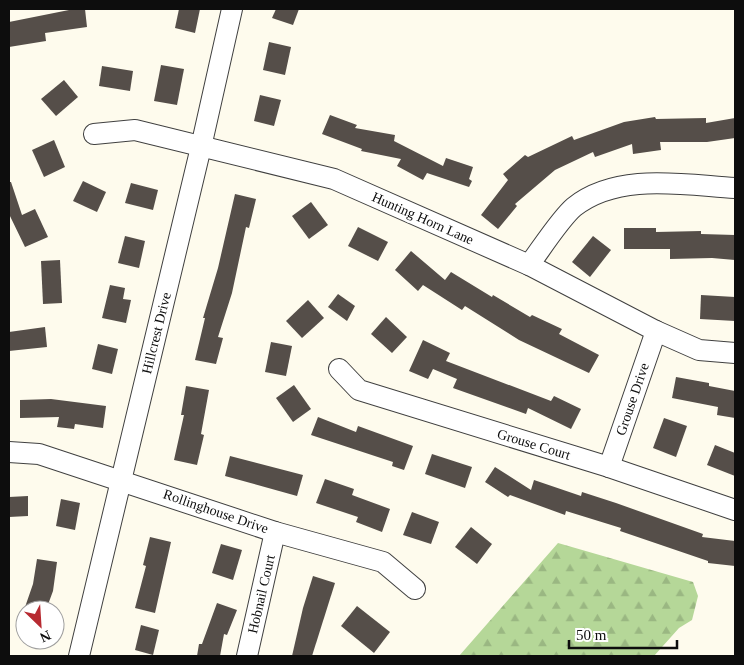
<svg xmlns="http://www.w3.org/2000/svg" width="744" height="665" font-family="'Times New Roman',serif">
<style>
.forest{fill:url(#forest-firs)}
.building{fill:#554e49}
.lines{fill:none;stroke-linecap:round;stroke-linejoin:round}
.minor-casing{stroke:#404040;stroke-width:22}
.minor{stroke:#fff;stroke-width:20}
.labels{text-anchor:middle;stroke-width:5;stroke-linejoin:round;paint-order:stroke}
.street-label{font-size:14px;fill:#0d0d0d;stroke:#fff}
</style>
<defs>
<pattern id="forest-firs" width="22" height="20" patternUnits="userSpaceOnUse" patternTransform="scale(1.25)"><rect width="22" height="20" fill="#b5d798"/><path d="M5 1l3.5 6h-7zM16 11l3.5 6h-7z" fill="#9ab782"/></pattern>
</defs>
<rect width="100%" height="100%" fill="#fefbed"/>
<path class="forest" d="M558,543L693,582L698,596L692,620L679,628L654,656H459Z"/>
<g class="building">
<path d="M74,9H85L87,27L45,33L46,41L9,47V22Z"/>
<path d="M179,9H200L195,33L175,28Z"/>
<path d="M276,9H299L293,25L272,18Z"/>
<path d="M269,42L291,47L285,75L263,70Z"/>
<path d="M161,65L184,69L177,105L154,101Z"/>
<path d="M102,66L133,71L130,91L99,86Z"/>
<path d="M64,80L78,97L56,116L41,99Z"/>
<path d="M260,95L281,100L274,126L254,121Z"/>
<path d="M330,115L357,125L355,128L395,135L394,141L443,166L446,158L473,167L469,179L472,181L469,187L427,173L423,180L397,166L401,159L361,151L362,149L322,134Z"/>
<path d="M655,117L656,119L706,118V123L735,118V138L707,142H660L661,150L633,154L632,144L595,157L593,152L555,170L515,204L517,206L498,229L481,215L508,180L503,174L525,155L528,157L572,136L574,140L624,122Z"/>
<path d="M54,140L65,167L44,177L32,150Z"/>
<path d="M83,181L106,192L97,212L73,201Z"/>
<path d="M9,182H11L22,215L35,209L48,237L25,247L9,214Z"/>
<path d="M131,183L158,190L153,210L125,203Z"/>
<path d="M235,194L256,199L249,228L246,227L232,293L218,337L223,338L216,364L195,360L205,318H203L218,268Z"/>
<path d="M311,202L328,225L309,239L292,216Z"/>
<path d="M358,227L388,242L378,261L348,246Z"/>
<path d="M624,228H656V232L701,231V234L735,235V260L712,258L670,259V249H624Z"/>
<path d="M125,236L145,241L139,268L118,263Z"/>
<path d="M593,236L611,250L590,277L572,262Z"/>
<path d="M411,251L445,280L451,272L492,297L493,295L530,317L532,315L562,329L559,334L599,355L589,373L519,340L465,306L462,310L423,285L418,291L395,270Z"/>
<path d="M60,260L62,303L43,304L41,261Z"/>
<path d="M110,285L125,288L123,299L131,300L126,323L102,318Z"/>
<path d="M338,294L355,306L347,321L328,307Z"/>
<path d="M701,295L735,297V321L700,319Z"/>
<path d="M308,300L324,318L302,338L286,321Z"/>
<path d="M386,317L407,337L392,353L371,334Z"/>
<path d="M45,327L47,347L9,351V332Z"/>
<path d="M423,340L450,353L446,361L551,401L554,396L581,409L571,429L528,408L526,414L453,388L457,379L433,369L428,379L409,371Z"/>
<path d="M271,342L292,346L286,376L265,372Z"/>
<path d="M98,344L118,349L112,374L92,369Z"/>
<path d="M676,377L709,383V386L735,391V418L717,415L718,407L672,398Z"/>
<path d="M294,385L311,409L293,422L276,398Z"/>
<path d="M186,386L209,390L201,434L204,435L197,465L174,460L184,415H181Z"/>
<path d="M51,399L106,406L103,428L75,424L74,429L57,427L59,417L20,418V400Z"/>
<path d="M318,417L356,432L358,426L413,446L404,470L392,466L393,462L311,435Z"/>
<path d="M664,418L687,426L676,457L653,448Z"/>
<path d="M715,445L735,453V476L707,465Z"/>
<path d="M432,454L472,467L465,488L425,474Z"/>
<path d="M230,456L303,475L297,496L225,476Z"/>
<path d="M495,467L531,490L534,480L581,496L582,492L616,503L703,534L702,537L735,541V566L708,563V561L620,531L621,528L566,511L565,515L510,495L508,497L485,482Z"/>
<path d="M325,479L354,489L352,495L390,509L382,532L356,522L358,517L316,503Z"/>
<path d="M28,496V516L9,517V497Z"/>
<path d="M61,499L80,503L75,530L56,526Z"/>
<path d="M412,512L439,522L431,544L403,535Z"/>
<path d="M471,527L492,544L477,564L455,547Z"/>
<path d="M150,537L171,542L155,613L135,608L146,566L143,565Z"/>
<path d="M221,544L242,550L233,580L212,573Z"/>
<path d="M37,559L57,562L53,591L46,610H24L33,584Z"/>
<path d="M313,576L335,583L312,656H292L303,608Z"/>
<path d="M217,603L237,610L227,635L224,634L220,656H197L199,644H202Z"/>
<path d="M357,606L390,632L374,653L341,626Z"/>
<path d="M141,625L159,630L153,655L135,650Z"/>
</g>
<g class="lines">
<defs>
<g id="minor">
<path d="M94,134L135,130L334,179L529,265L656,331L699,350L735,353"/>
<path d="M529,265C541,249 560,219 574,207C618,172 684,185 735,188"/>
<path d="M339,369L359,390L609,467L735,510"/>
<path d="M9,452L39,454L275,532L383,562L415,589"/>
<path d="M609,467L656,331"/>
<path d="M79,656L201,147L232,9"/>
<path d="M247,656L275,532"/>
</g>
</defs>
<use href="#minor" class="minor-casing"/>
<use href="#minor" class="minor"/>
</g>
<g class="labels">
<g class="street-label">
<text transform="translate(423 218) rotate(24)" y="5">Hunting Horn Lane</text>
<text transform="translate(156 333) rotate(-76)" y="5">Hillcrest Drive</text>
<text transform="translate(632 399) rotate(-71)" y="5">Grouse Drive</text>
<text transform="translate(534 444) rotate(17)" y="5">Grouse Court</text>
<text transform="translate(216 511) rotate(19)" y="5">Rollinghouse Drive</text>
<text transform="translate(261 594) rotate(-77)" y="5">Hobnail Court</text>
</g>
</g>
<rect width="744" height="665" fill="none" stroke="#0d0d0d" stroke-width="20"/>
<g transform="translate(40 625) rotate(155)"><circle r="24" fill="#ffffff" stroke="#9e9e9e"/>
<path d="M0-4L9 19L0 12L-9 19Z" fill="#b72a31"/>
<text y="-8" font-size="14" font-weight="bold" text-anchor="middle" fill="#0d0d0d">N</text>
</g>
<path d="M569 640v8h108v-8" fill="none" stroke="#0d0d0d" stroke-width="2.5"/>
<text x="576" y="640" font-size="15" fill="#0d0d0d" stroke="#ffffff" stroke-width="4" paint-order="stroke">50 m</text>
</svg>
